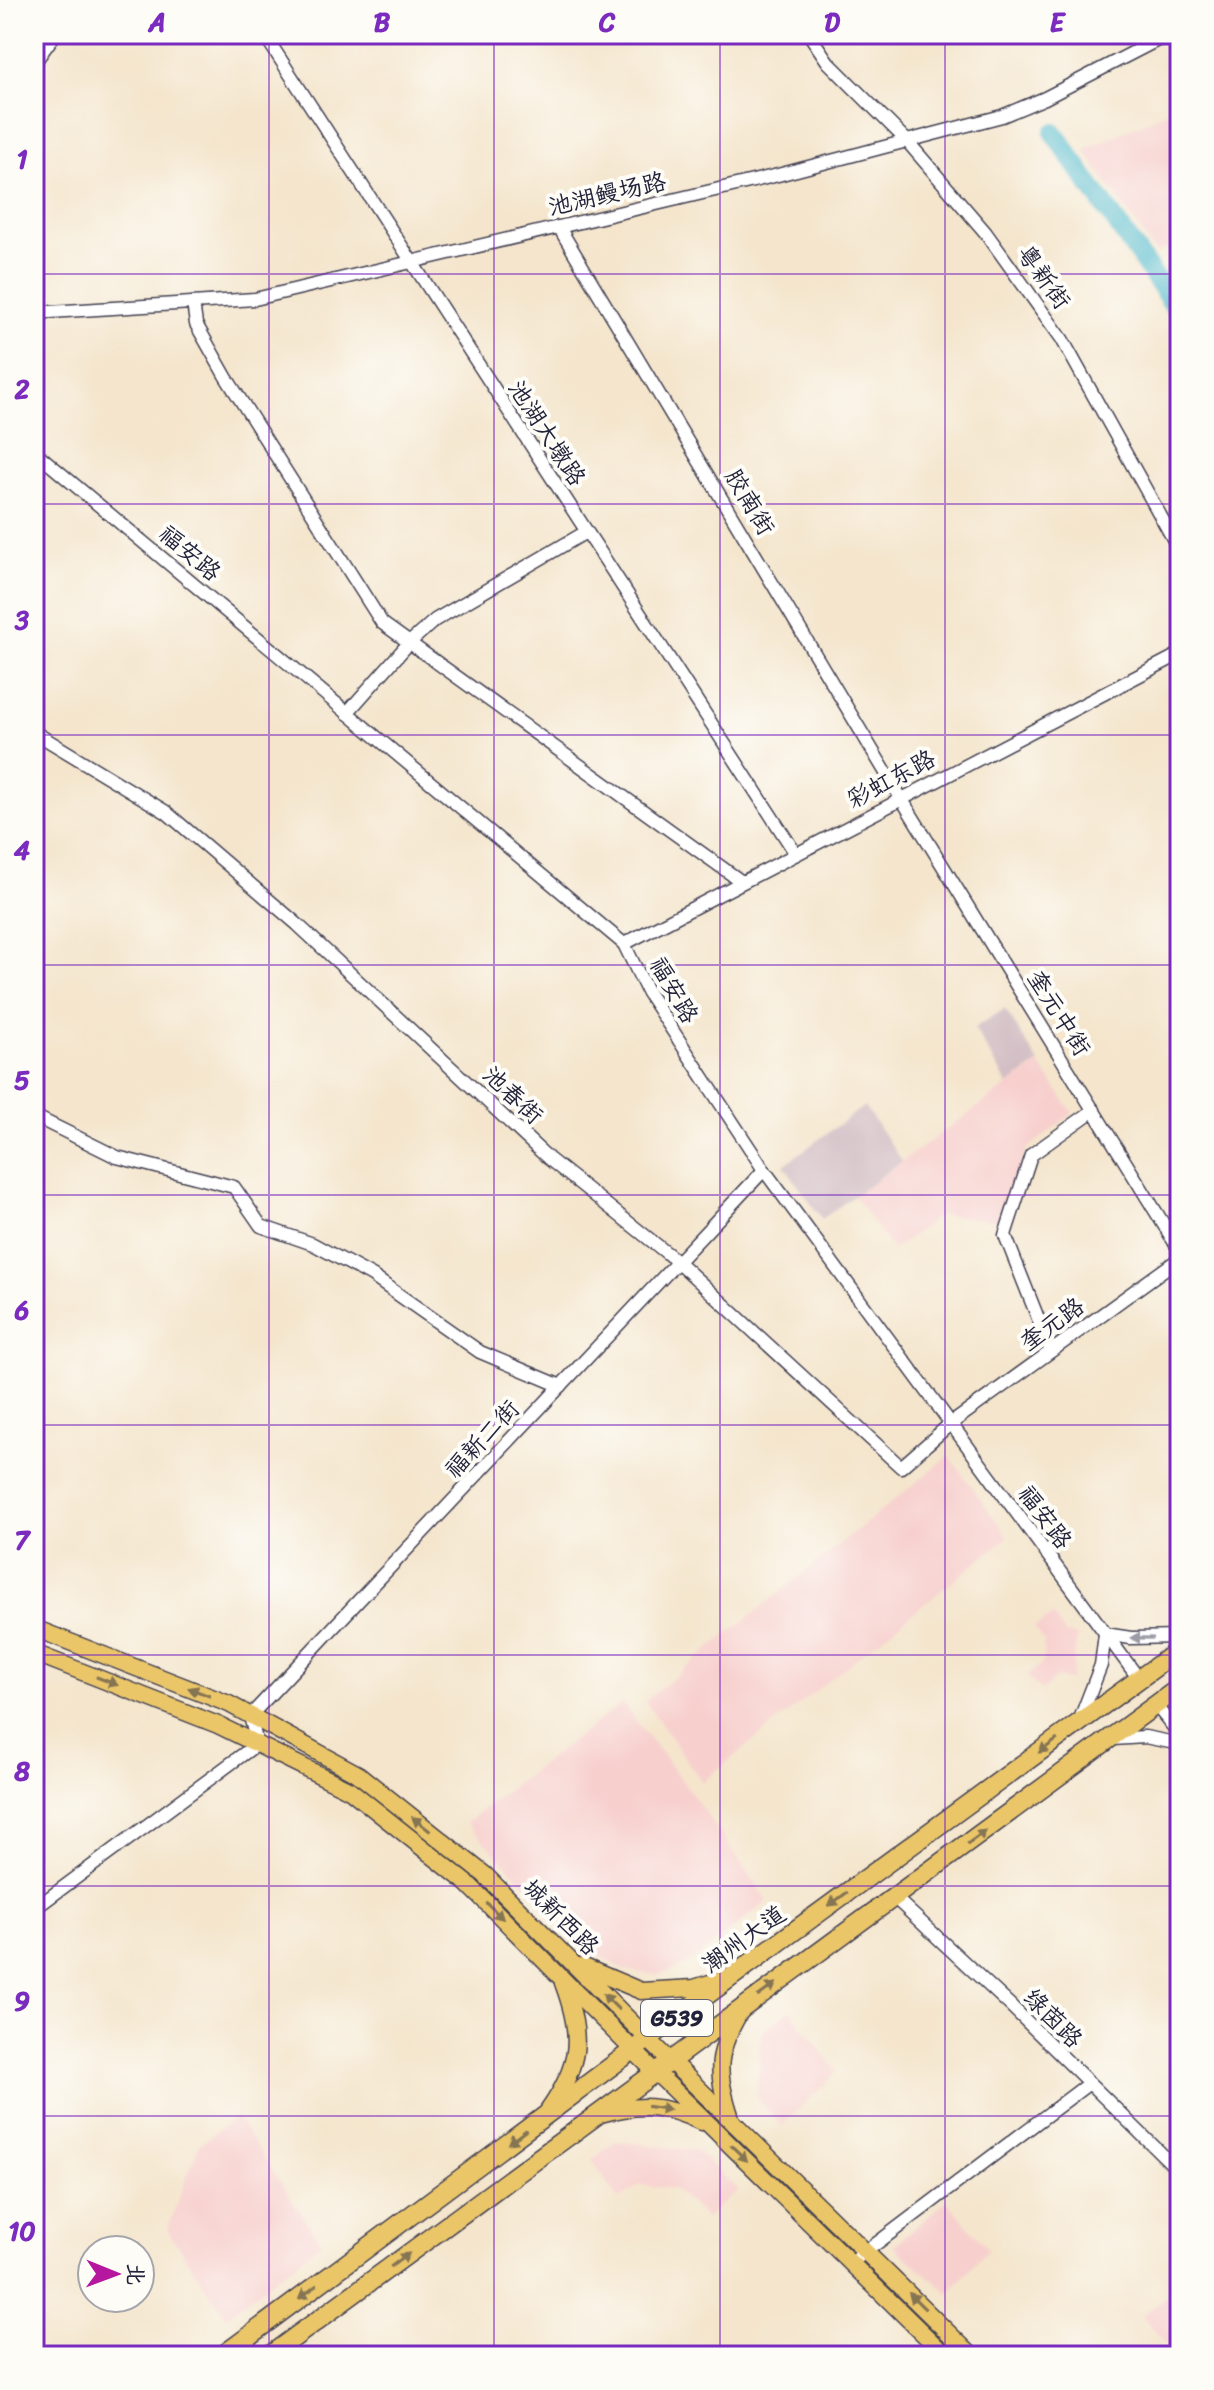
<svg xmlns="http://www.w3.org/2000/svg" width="1214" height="2390" font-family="Sriracha,'LXGW WenKai TC',sans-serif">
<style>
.built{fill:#f7d0ce}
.industrial{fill:#d2bec4}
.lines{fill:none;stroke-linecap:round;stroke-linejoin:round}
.river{stroke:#4db7cb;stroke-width:20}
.minor-casing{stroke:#423f51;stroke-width:15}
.major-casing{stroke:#423f51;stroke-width:19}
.highway-casing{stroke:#423f51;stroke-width:21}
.minor{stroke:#fff;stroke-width:12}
.major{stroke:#ebc669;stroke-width:16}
.highway{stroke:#ebc669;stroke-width:18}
.oneway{fill:#9c9ca7}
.oneway2{fill:#867452}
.grid{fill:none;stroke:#7b2cbf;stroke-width:2;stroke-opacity:0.55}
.labels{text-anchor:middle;stroke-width:8;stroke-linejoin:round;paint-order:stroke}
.shield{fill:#fdfcf7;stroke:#646373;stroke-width:2}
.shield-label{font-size:22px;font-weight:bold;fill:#22223b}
.street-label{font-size:24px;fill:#22223b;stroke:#fdfcf7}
.neatline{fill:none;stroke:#7b2cbf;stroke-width:3}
.grid-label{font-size:26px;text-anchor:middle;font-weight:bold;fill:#7b2cbf}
</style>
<rect width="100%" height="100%" fill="#fdfcf7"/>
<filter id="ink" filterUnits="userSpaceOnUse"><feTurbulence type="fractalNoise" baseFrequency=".0125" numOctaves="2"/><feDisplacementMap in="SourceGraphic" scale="16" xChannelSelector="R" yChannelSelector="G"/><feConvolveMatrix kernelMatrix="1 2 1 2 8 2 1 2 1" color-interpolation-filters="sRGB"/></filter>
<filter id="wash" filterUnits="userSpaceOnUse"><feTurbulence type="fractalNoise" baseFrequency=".006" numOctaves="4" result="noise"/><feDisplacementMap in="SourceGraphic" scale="32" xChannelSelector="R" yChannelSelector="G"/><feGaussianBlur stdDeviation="1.8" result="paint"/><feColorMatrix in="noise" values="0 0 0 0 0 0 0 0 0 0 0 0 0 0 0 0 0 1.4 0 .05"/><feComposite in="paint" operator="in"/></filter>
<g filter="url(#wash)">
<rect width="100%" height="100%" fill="#f4e5cc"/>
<g class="built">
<path d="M1180,106V244L1156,253L1084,150Z"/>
<path d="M1039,1063L1073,1113L1027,1149L1002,1221L940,1215L893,1250L854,1196Z"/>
<path d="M949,1456L1008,1537L702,1782L645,1701Z"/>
<path d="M1053,1615L1065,1634L1077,1636L1071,1680L1057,1678L1041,1691L1027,1676L1043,1663L1044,1641L1034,1628Z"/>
<path d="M622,1703L684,1783L768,1901L688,1964L658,1975L623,1970L580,1942L466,1822Z"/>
<path d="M790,2010L837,2072L782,2126L757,2098L761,2033Z"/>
<path d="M236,2116L321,2243L226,2316L167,2230L199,2145Z"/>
<path d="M616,2141L697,2151L738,2190L706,2218L674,2189L640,2185L619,2200L592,2160Z"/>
<path d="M947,2201L988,2249L949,2293L893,2246Z"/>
<path d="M1180,2286V2356H1177L1141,2316Z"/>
</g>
<g class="industrial">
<path d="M1005,1009L1039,1063L1008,1085L974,1028Z"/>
<path d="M864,1106L902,1161L822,1219L784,1165Z"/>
</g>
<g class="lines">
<path class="river" d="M1054,133L1180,314"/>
</g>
</g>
<g filter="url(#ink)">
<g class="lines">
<defs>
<g id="minor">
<path d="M264,34L796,854"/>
<path d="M809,34L828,62L907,141L986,233L1062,339L1180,551"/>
<path d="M34,63L55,34"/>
<path d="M560,229L901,798L1180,1251"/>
<path d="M193,303L196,324L226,377L382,623L742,882"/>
<path d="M34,313L255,299L774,176L1002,116L1045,98L1169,34"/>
<path d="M34,451L624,944L648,993L764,1170L1139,1679"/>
<path d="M347,713L409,643L435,620L586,532"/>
<path d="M34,732L166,812L297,924L549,1159L678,1262L901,1467L949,1425L1180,1258"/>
<path d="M624,944L1180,654"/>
<path d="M34,1116L117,1157L234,1187L261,1226L313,1244L372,1276L480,1352L561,1386"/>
<path d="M1051,1351L1005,1235L1031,1155L1094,1110"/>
<path d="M1156,1705L1180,1735"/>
<path d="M1080,1719L1101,1665L1105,1634L1131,1638L1180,1637"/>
<path d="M1113,1739L1145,1737L1180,1744"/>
<path d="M894,1897L1011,2006L1180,2172"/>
<path d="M34,1909L257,1744L250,1716L764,1170"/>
<path d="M852,2262L1088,2084"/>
</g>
<g id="major">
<path d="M34,1628L229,1704L358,1774L485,1875L649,2040L972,2356"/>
<path d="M34,1653L218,1725L350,1790L468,1884L634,2051L946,2356"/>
<path d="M582,1966L641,1991L694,1988L729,1977"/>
<path d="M548,2111C581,2064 583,2036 563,1983"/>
<path d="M600,2114C640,2103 663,2104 701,2122"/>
<path d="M731,2118C716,2073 715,2054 740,2012"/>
</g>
<g id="highway">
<path d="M222,2356L734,1975L1180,1649"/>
<path d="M269,2356L1180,1687"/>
</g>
</defs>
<use href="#minor" class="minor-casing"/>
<use href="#major" class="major-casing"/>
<use href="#highway" class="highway-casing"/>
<use href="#minor" class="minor"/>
<use href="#major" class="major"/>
<use href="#highway" class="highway"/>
</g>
<defs><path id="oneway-solid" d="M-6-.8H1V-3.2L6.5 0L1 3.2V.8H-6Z" transform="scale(2)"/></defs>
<use class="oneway" href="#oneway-solid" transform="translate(1142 1638) rotate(-179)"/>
<g class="oneway2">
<use href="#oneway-solid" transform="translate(107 1681) rotate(21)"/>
<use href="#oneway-solid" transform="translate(199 1692) rotate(-159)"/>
<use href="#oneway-solid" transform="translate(1048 1746) rotate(144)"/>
<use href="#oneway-solid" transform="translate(421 1824) rotate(-142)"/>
<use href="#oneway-solid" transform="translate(977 1837) rotate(-36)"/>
<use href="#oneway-solid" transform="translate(838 1899) rotate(144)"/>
<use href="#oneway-solid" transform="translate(495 1911) rotate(45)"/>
<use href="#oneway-solid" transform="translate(767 1990) rotate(-36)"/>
<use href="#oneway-solid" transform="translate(611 2002) rotate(-135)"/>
<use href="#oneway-solid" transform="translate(659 2108) rotate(8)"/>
<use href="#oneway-solid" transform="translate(517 2137) rotate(143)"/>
<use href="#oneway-solid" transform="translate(739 2153) rotate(44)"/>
<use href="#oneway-solid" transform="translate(400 2260) rotate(-36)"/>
<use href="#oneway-solid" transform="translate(308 2292) rotate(143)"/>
<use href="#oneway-solid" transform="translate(917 2301) rotate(-135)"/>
</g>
</g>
<path class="grid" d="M269,34V2356M494,34V2356M720,34V2356M945,34V2356M34,274H1180M34,504H1180M34,735H1180M34,965H1180M34,1195H1180M34,1425H1180M34,1655H1180M34,1886H1180M34,2116H1180"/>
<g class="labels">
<rect class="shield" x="641" y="2000" width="72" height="36" rx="6"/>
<g class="shield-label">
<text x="677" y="2026">G539</text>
</g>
<g class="street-label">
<text transform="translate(607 194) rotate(-13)" y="8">池湖鳗场路</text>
<text transform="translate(1044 277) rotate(54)" y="8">粤新街</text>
<text transform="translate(547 433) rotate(57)" y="8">池湖大墩路</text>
<text transform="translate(750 502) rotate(59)" y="8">胶南街</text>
<text transform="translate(190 553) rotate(40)" y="8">福安路</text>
<text transform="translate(891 779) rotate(-28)" y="8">彩虹东路</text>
<text transform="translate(674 990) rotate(60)" y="8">福安路</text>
<text transform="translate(1059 1013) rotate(58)" y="8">奎元中街</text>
<text transform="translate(513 1095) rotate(43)" y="8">池春街</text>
<text transform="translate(1052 1324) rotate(-36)" y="8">奎元路</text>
<text transform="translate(482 1439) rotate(-47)" y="8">福新二街</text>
<text transform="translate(1045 1517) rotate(53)" y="8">福安路</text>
<text transform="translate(561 1917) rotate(45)" y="8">城新西路</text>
<text transform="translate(744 1939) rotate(-36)" y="8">潮州大道</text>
<text transform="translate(1053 2018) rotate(45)" y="8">绿茵路</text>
</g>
</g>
<rect width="1214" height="2390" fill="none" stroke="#fdfcf7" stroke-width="88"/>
<g transform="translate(116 2274) rotate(91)"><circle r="38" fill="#fdfcf7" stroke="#a5a5ac" stroke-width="2"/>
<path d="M0-6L14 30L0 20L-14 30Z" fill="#b5179e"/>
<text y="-12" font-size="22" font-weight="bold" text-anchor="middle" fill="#22223b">北</text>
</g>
<rect x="44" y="44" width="1126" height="2302" class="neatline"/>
<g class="grid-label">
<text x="157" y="31">A</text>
<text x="382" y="31">B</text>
<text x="607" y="31">C</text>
<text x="832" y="31">D</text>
<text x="1057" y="31">E</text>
<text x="22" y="168">1</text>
<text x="22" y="398">2</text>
<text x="22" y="629">3</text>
<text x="22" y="859">4</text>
<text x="22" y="1089">5</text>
<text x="22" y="1319">6</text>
<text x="22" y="1549">7</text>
<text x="22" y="1780">8</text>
<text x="22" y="2010">9</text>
<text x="22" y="2240">10</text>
</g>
</svg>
